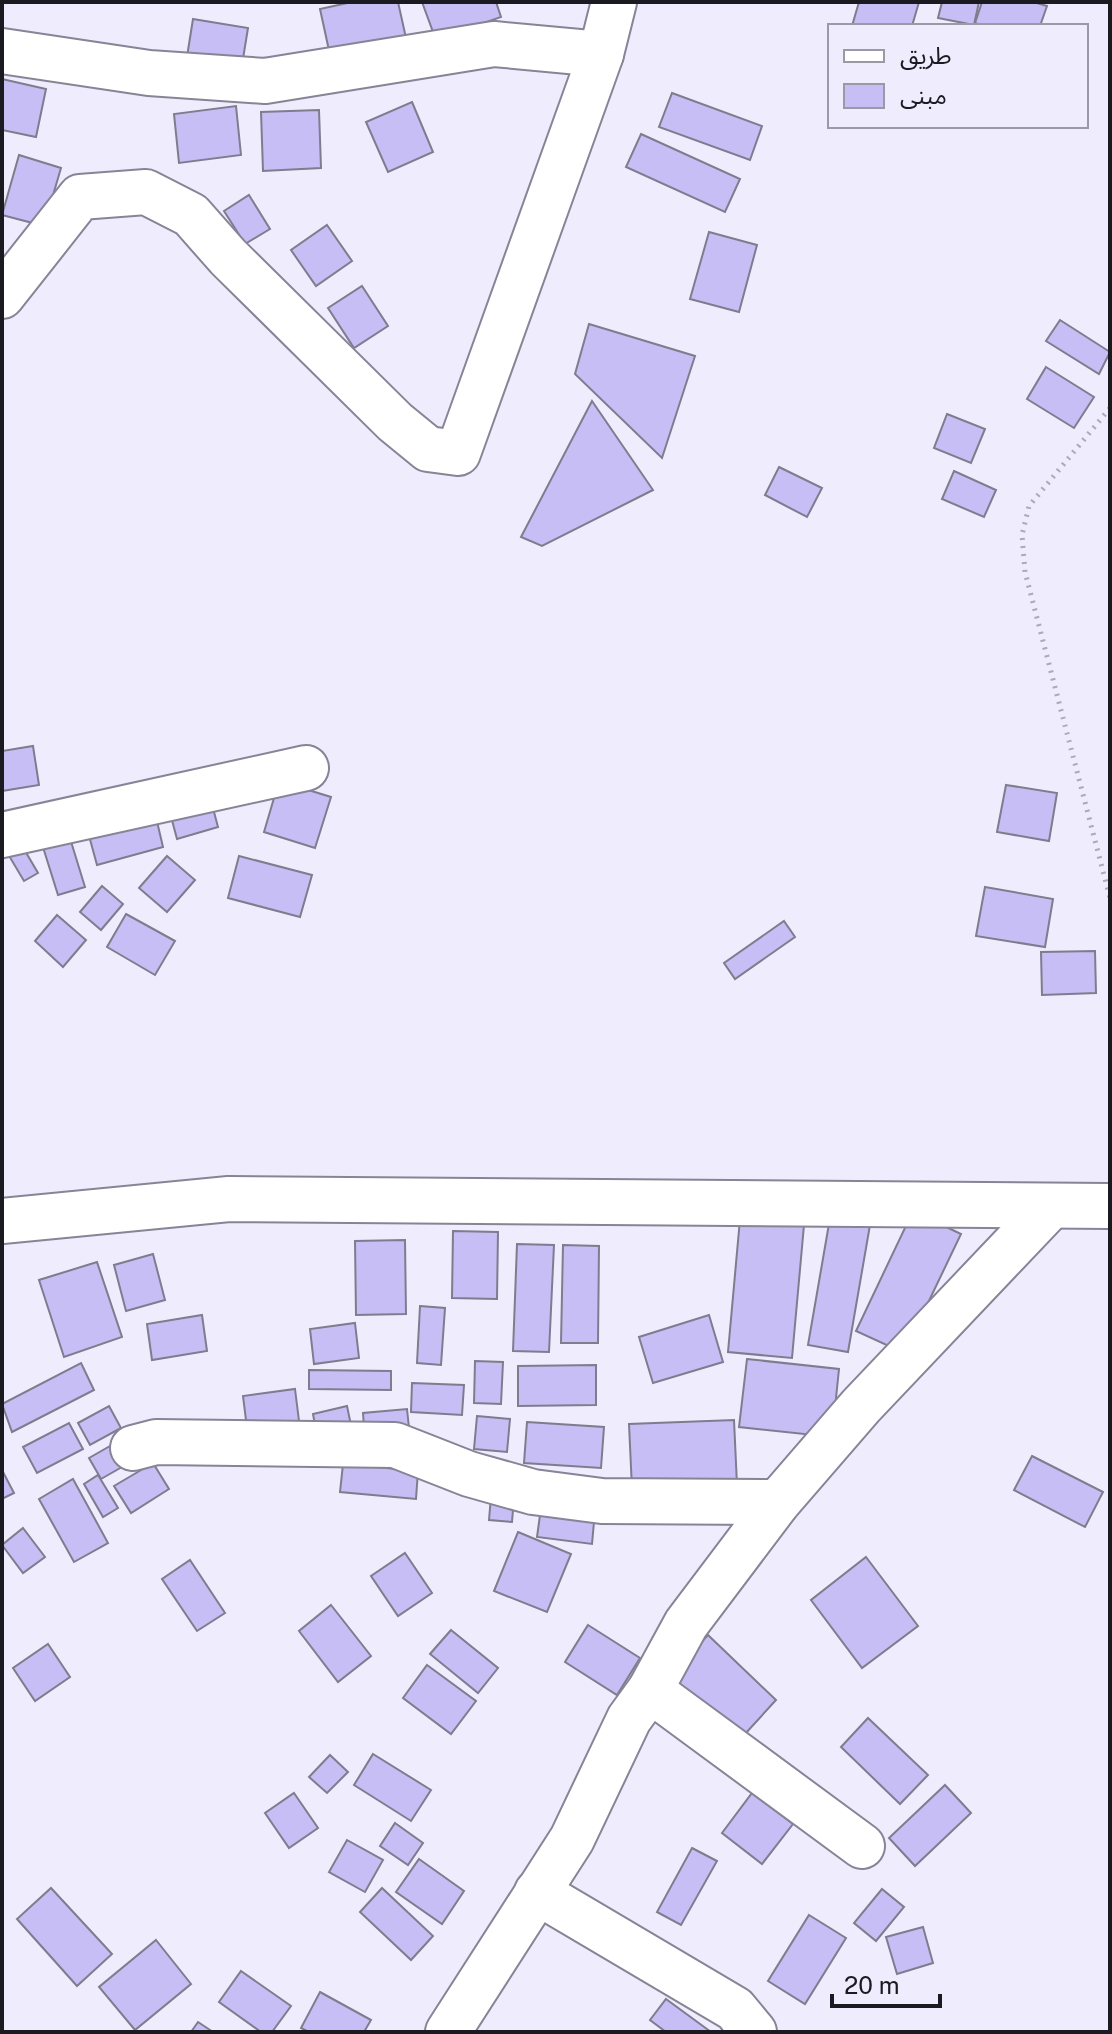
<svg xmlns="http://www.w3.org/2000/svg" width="1112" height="2034" font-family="'Public Sans','Noto Sans Arabic',sans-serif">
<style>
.building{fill:#c7bef6;stroke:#7e7c8d;stroke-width:2}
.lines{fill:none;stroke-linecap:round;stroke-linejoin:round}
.minor-casing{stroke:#868495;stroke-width:48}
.path{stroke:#acaab8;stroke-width:5;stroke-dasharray:2 6;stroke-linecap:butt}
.minor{stroke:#fff;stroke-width:44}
</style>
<rect width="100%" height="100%" fill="#efedfd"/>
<g class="building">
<path d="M352,2H398L406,38L330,55L320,9Z"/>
<path d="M422,2H496L501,17L436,40Z"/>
<path d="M859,2H919L912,26H852Z"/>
<path d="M942,2H979L974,25L938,18Z"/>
<path d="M982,2H1033L1047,6L1040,26H985L975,23Z"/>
<path d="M193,19L248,28L241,71L186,63Z"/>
<path d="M2,79L46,89L36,137L2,130Z"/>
<path d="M672,93L762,126L750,160L659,127Z"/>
<path d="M412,102L433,152L388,172L366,122Z"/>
<path d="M236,106L241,155L179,163L174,114Z"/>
<path d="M319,110L321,168L263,171L261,112Z"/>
<path d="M641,134L740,179L725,212L626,167Z"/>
<path d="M19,155L61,168L44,226L2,215Z"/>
<path d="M249,195L270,229L245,244L224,211Z"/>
<path d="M327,225L352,261L316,286L291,250Z"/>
<path d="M709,232L757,245L739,312L690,299Z"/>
<path d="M362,286L388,326L354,348L328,308Z"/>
<path d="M1060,320L1110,352L1099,374L1046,341Z"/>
<path d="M589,324L695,356L662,458L575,374Z"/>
<path d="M1046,367L1094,397L1074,428L1027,399Z"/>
<path d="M592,401L653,490L542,546L521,537Z"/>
<path d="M947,414L985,429L971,463L934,448Z"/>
<path d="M779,467L822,488L807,517L765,495Z"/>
<path d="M954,471L996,490L984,517L942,499Z"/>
<path d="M33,746L39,785L2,791V751Z"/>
<path d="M279,781L331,797L315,848L264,832Z"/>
<path d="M1006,785L1057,793L1049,841L997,832Z"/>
<path d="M210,797L218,827L177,839L169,809Z"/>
<path d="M155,813L163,847L97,865L88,832Z"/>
<path d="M14,832L38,873L24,881L2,844Z"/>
<path d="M69,835L85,887L58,895L42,844Z"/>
<path d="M167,856L195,880L167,912L139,888Z"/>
<path d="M239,856L312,875L300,917L228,898Z"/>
<path d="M102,886L123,904L101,930L80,912Z"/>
<path d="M985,887L1053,899L1045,947L976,936Z"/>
<path d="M126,914L175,941L155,975L107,947Z"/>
<path d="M57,915L86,940L63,967L35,941Z"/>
<path d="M784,921L795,937L735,979L724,963Z"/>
<path d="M1095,951L1096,993L1042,995L1041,952Z"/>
<path d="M913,1211L961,1234L904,1353L856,1331Z"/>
<path d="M830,1218L870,1225L848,1352L808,1345Z"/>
<path d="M740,1219L804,1225L792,1358L728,1352Z"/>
<path d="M453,1231L498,1232L497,1299L452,1298Z"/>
<path d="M405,1240L406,1314L356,1315L355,1241Z"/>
<path d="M517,1244L554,1245L549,1352L513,1351Z"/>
<path d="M563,1245L599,1246L598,1343H561Z"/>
<path d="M153,1254L165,1300L126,1311L114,1265Z"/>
<path d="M97,1262L122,1337L64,1357L39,1280Z"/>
<path d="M420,1306L445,1308L441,1365L417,1363Z"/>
<path d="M202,1315L207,1351L152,1360L147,1324Z"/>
<path d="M709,1315L723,1362L653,1383L639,1337Z"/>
<path d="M355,1323L359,1358L314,1364L310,1329Z"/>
<path d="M747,1359L839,1369L832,1437L739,1427Z"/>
<path d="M475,1361L503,1362L501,1404L474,1403Z"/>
<path d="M81,1363L94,1390L12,1432L2,1404Z"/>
<path d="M596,1365V1405L518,1406V1366Z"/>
<path d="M309,1370L391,1371V1390L309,1389Z"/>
<path d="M412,1383L464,1385L462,1415L411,1412Z"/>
<path d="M295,1389L299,1421L247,1428L243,1396Z"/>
<path d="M109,1406L121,1428L90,1445L78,1423Z"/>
<path d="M347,1406L352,1430L317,1437L313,1414Z"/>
<path d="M407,1409L410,1437L365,1441L363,1413Z"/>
<path d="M477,1416L510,1419L507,1452L474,1449Z"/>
<path d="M734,1420L737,1485L632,1489L629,1424Z"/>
<path d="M527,1422L604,1427L601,1468L524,1463Z"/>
<path d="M69,1423L83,1449L37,1473L23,1447Z"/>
<path d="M117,1442L129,1463L101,1479L89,1458Z"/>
<path d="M1032,1456L1103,1492L1085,1527L1014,1490Z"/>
<path d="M153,1463L169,1489L131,1513L114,1486Z"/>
<path d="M343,1464L418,1471L416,1499L340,1492Z"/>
<path d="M2,1470L14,1493L2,1499Z"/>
<path d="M98,1475L118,1508L103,1517L84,1484Z"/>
<path d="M73,1479L108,1543L74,1562L39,1499Z"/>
<path d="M491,1496L514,1498L512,1522L489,1520Z"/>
<path d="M540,1515L594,1522L592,1544L537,1537Z"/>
<path d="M23,1528L45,1557L23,1573L2,1545Z"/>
<path d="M518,1532L571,1554L547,1612L494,1591Z"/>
<path d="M405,1553L432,1593L398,1616L371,1576Z"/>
<path d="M866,1557L918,1626L862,1668L811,1600Z"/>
<path d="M190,1560L225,1613L197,1631L162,1579Z"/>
<path d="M331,1605L371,1656L338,1682L299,1631Z"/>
<path d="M588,1625L640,1658L617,1695L565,1662Z"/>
<path d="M451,1630L498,1668L478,1693L430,1654Z"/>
<path d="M708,1635L776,1700L734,1746L665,1681Z"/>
<path d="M48,1644L70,1677L35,1701L13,1668Z"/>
<path d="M427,1665L476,1701L451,1734L403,1698Z"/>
<path d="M868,1718L928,1775L900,1804L841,1747Z"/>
<path d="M373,1754L431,1790L411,1821L354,1785Z"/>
<path d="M330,1755L348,1772L327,1793L309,1777Z"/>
<path d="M945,1785L971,1813L915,1866L889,1838Z"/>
<path d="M294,1793L318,1828L289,1848L265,1813Z"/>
<path d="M752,1793L793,1824L762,1864L722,1833Z"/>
<path d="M395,1823L423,1843L408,1865L380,1846Z"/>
<path d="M347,1840L383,1860L365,1892L329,1872Z"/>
<path d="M692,1848L717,1861L681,1925L657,1912Z"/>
<path d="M419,1859L464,1891L442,1924L396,1892Z"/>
<path d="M51,1888L112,1954L77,1986L17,1919Z"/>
<path d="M382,1888L433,1936L411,1960L360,1912Z"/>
<path d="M882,1889L904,1907L876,1941L854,1923Z"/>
<path d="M809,1915L846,1938L805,2004L768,1981Z"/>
<path d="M923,1927L933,1963L897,1974L886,1937Z"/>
<path d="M156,1940L191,1984L135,2030L99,1987Z"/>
<path d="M241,1971L291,2006L272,2032H261L219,2002Z"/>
<path d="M320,1992L371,2020L364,2032H309L301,2028Z"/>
<path d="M666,1999L711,2032H666L650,2020Z"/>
<path d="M198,2022L213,2032H191Z"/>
</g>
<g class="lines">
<defs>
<g id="minor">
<path d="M2,51L149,73L265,81L494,44L601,54"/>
<path d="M2,296L80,197L146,192L191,215L228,257L395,422L428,449L458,453L601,54L614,2"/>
<path d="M2,835L306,768"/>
<path d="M2,1221L229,1199L1110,1206"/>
<path d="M133,1448L156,1442L395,1445L469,1474L533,1492L602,1501L778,1502"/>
<path d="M650,1690L862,1846"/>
<path d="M537,1892L735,2009L754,2032"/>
<path d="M448,2032L572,1839L629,1719L650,1690L686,1624L778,1502L861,1406L1049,1208"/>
</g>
</defs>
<use href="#minor" class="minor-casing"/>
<path class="path" d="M1110,408L1029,506L1022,535L1025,572L1110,898"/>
<use href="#minor" class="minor"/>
</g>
<rect width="1112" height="2034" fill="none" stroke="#1b1a21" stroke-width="8"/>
<rect x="828" y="24" width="260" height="104" fill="#efedfd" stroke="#9a99a5" stroke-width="2"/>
<rect x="844" y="50" width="40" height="12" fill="#ffffff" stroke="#9a99a5" stroke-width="2"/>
<text x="900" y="64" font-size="24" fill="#1b1a21">طريق</text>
<rect x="844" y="84" width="40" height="24" fill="#c7bef6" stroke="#9a99a5" stroke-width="2"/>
<text x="900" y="104" font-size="24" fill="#1b1a21">مبنى</text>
<path d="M832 1994v12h108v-12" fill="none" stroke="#1b1a21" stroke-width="4"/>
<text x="844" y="1994" font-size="24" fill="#1b1a21" stroke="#efedfd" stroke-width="6" paint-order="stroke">20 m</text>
</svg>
